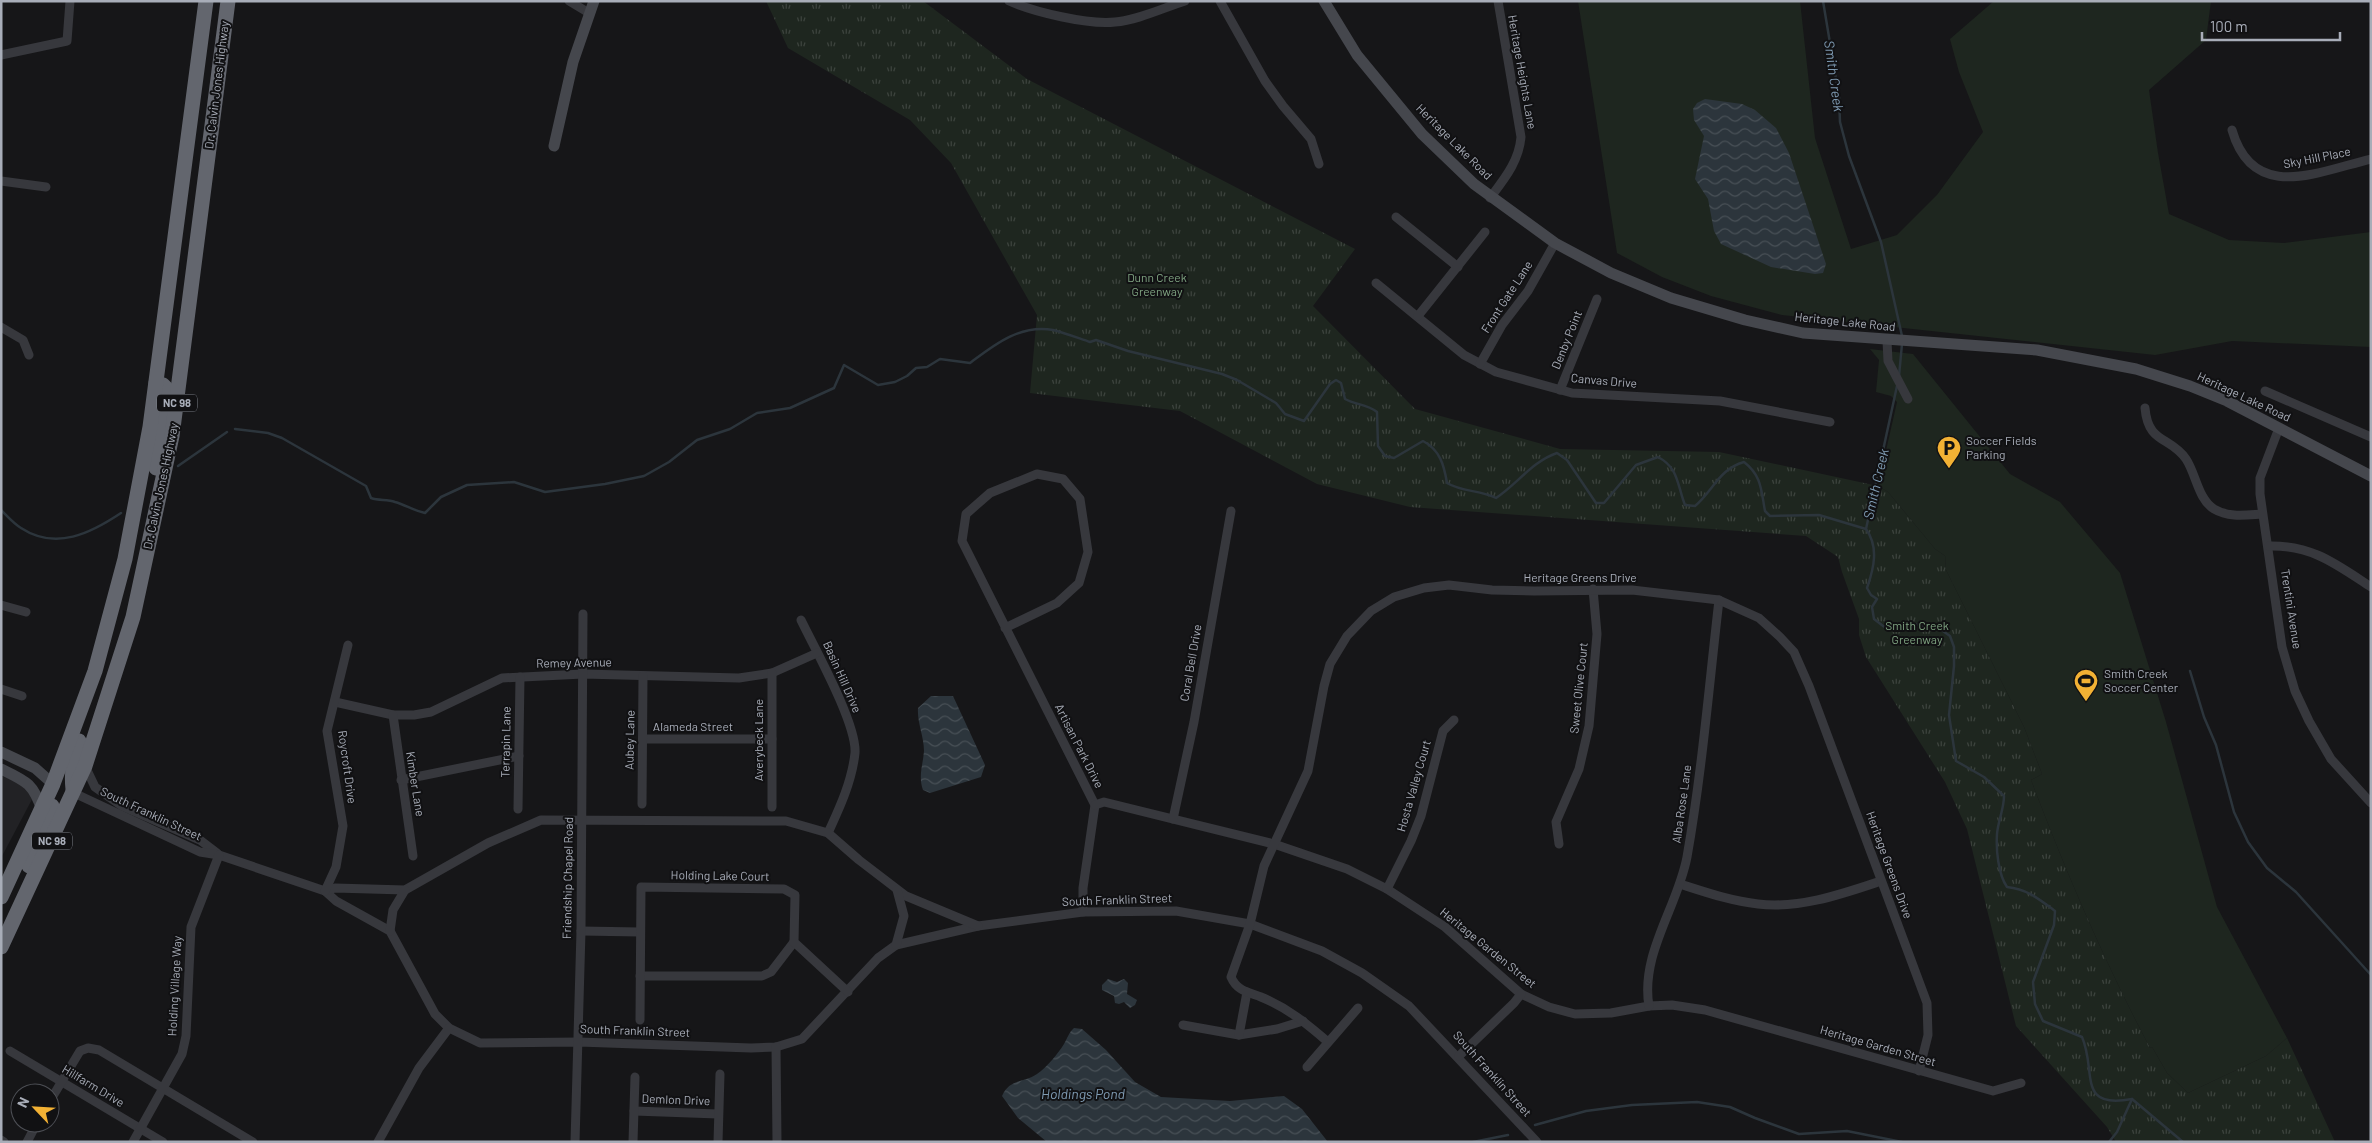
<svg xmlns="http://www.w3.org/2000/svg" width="2372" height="1143" font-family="Barlow,sans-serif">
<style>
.built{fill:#222225}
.green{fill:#1e261f}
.park{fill:url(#park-tufts)}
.water{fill:url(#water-waves)}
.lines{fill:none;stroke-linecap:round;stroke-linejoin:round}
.stream{stroke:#2c353c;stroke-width:2.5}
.street{stroke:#37383d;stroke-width:9}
.secondary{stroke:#45474d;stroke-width:11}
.highway{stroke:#63666e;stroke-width:15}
.labels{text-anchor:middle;stroke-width:4;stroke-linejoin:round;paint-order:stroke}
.shield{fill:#111113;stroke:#7b7e86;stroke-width:1}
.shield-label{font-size:11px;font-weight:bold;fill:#a8adb8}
.street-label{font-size:12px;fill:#a8adb8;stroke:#111113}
.park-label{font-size:12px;fill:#7fa381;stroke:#111113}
.poi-label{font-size:12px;fill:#a8adb8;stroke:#111113;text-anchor:start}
.water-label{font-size:14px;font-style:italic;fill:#7f9bb3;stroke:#111113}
</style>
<defs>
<pattern id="park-tufts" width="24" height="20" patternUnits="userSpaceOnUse" patternTransform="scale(1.25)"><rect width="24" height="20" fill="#1e261f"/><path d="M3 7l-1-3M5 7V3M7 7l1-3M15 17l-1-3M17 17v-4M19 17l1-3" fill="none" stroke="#3c433d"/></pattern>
<pattern id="water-waves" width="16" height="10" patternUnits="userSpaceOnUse" patternTransform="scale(1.25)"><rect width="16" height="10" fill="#2c353c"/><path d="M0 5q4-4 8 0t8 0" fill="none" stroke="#485056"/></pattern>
</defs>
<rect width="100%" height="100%" fill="#161618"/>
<path class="built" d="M1,776L38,788L1,858Z"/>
<g class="green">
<path d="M1578,1H1800L1815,138L1851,249L1897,235L1937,195L1983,132L1959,72L1950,39L1994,1H2211L2206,40L2149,90L2158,153L2169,214L2229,240L2284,243L2371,232V347L2232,341L2155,355L1782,315L1711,296L1662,277L1617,253Z"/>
<path d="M1870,349L1913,354L2010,474L2060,502L2120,573L2166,722L2217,907L2287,1038L2266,1056L2188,1093L2167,1073L2152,1047L2150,1048C2104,961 2066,872 2031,780L2042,774L2024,727L1946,570L1945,556L1935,549L1888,492L1878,486L1897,402L1891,396L1876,392L1879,360Z"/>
</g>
<path class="park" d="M766,1H923L1027,79L1355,249L1313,306L1415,409L1560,449L1719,452L1878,486L1888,492L1935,549L1945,556L1946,570L2024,727L2042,774L2031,780C2066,872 2104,961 2150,1048L2152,1047L2167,1073L2188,1093L2266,1056L2287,1038L2335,1142H2116L2107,1127L2016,1026L1967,829L1945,782L1866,657L1859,635V619L1842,572L1838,557L1806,536L1410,507L1317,484L1180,411L1030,393L1037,315L951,163L910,120L788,48Z"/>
<g class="water">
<path d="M1705,99L1742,104L1755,110L1776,128L1789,153L1826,264L1823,273L1815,274L1771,267L1721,244L1714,231L1708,199L1695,179L1704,136L1694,120L1693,109L1697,103Z"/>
<path d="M931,696H953L985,765L981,777L930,793L923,790C918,776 923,765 924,751C924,736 917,723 918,708Z"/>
<path d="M1108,979L1117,982L1124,979L1128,983L1127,994L1137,1000L1135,1005L1130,1008L1124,1002L1119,1004L1115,1003L1114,996L1102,990V985Z"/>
<path d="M1074,1028L1082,1029L1106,1050L1135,1082L1161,1097L1230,1101L1284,1096L1302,1109L1328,1142H1047L1018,1118L1002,1096C1010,1078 1022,1084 1037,1074C1047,1067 1057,1055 1064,1044C1067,1039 1069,1032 1074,1028Z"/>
</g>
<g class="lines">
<g class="stream">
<path d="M1823,1L1839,97L1840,122L1849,156L1881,242L1902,336"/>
<path d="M1899,376L1902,344"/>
<path d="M1897,386L1866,529C1879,547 1874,568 1867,588L1871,595L1877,599L1872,607L1874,619L1887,629L1896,630L1914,624L1940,629L1950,636L1954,647V666L1949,715L1956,761L1984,777L2004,796C2004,809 1998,821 1997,834C1996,849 1998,874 2007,887C2027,889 2039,899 2055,911L2054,925L2033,982L2035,1004L2043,1021L2082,1037C2097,1071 2076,1110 2132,1099"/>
<path d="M235,429L268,433L282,438L366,486L371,498C379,501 387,499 395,502C406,505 414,511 425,513L441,497L467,485L514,482L545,492L605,484L644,476L669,462L697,440L730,429L757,413L790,408L834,388L844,365L878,385L895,382L907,376L916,368L927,367L940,359L970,363C994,345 1020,324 1053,330C1065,333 1078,338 1090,342L1096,340L1128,351L1222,374L1237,380L1276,403L1285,414L1304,421L1330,384L1336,380L1341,383L1345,399C1356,405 1367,404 1377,412L1378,446L1385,456L1394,458L1423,441C1440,450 1444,465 1447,483C1462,492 1480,490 1496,498C1517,484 1533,461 1557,453L1567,460L1596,503H1604L1636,465L1658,457C1679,468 1677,485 1685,505L1695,506C1713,491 1719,469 1744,462C1762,476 1761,490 1765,511L1770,516L1819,515L1866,529"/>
<path d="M178,466L227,432"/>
<path d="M1,510C7,516 14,524 21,528C56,551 91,533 121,513"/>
<path d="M2190,671L2204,717L2216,745L2234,812L2248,842L2267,868L2296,892L2371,975"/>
<path d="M2132,1099L2183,1142"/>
<path d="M1535,1125L1586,1111L1632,1105L1697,1102L1730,1107L1755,1118L1799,1134L1847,1131L1902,1142"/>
<path d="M1473,1142L1508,1135"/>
<path d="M2109,1142L2117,1132L2132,1099"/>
</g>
<g class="street">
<path d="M569,1L589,13"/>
<path d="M1009,1C1034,12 1088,25 1115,22C1138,20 1163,8 1185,1"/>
<path d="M1220,1L1265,81L1283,106L1311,139L1319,164"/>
<path d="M1,55L67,41L70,1"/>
<path d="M2232,130C2253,203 2317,172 2371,159"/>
<path d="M1,181L46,187"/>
<path d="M1490,198C1505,178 1519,161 1521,137L1498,1"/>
<path d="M1396,217L1458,267"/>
<path d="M1376,283L1464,355L1496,372L1572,393L1720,401L1830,422"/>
<path d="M1418,316L1485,232"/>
<path d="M1,327L23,340L29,355"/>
<path d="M1887,341L1888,361L1908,399"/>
<path d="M1480,364L1502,325L1528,291L1555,243"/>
<path d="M1560,390L1597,299"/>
<path d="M2265,391L2371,437"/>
<path d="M2145,408C2148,444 2170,436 2186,459C2196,474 2198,499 2214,509C2229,518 2246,515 2262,514"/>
<path d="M2279,428L2260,478V494L2282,647L2295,691L2309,721L2331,759L2371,803"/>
<path d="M2269,546C2312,545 2336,564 2371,587"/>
<path d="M1,605L26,612"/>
<path d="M801,620C815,649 857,724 855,753C852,781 840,807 828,833"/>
<path d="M1005,628L1057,603L1079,583L1088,552L1080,499L1063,479L1037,474L990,493L966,514L962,541L1095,805L1083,888V912"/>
<path d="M1,689L22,696"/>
<path d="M335,702L393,715H414L431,712L502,678L583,674L739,678L772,673L817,653"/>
<path d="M393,715L413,856"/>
<path d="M644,739H772"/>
<path d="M85,766L95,787L122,806L200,840L217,853"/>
<path d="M401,780L519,756"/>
<path d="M74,793L200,852L219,855L325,891L336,901L390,931L435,1014L449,1028L480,1043L579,1042L751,1048L776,1047L802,1039L878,958L896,945L978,926L1083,912L1176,911L1250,924L1322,951L1362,973L1409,1006L1537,1142"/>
<path d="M642,804L643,676"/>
<path d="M1095,805L1104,802L1274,844L1347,869L1387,889L1445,927L1521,994L1549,1007L1575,1014L1611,1013L1649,1006L1672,1005L1705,1010L1993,1091L2021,1083"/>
<path d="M772,807V673"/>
<path d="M518,809L520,677"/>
<path d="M1173,819L1194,722L1231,511"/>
<path d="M1559,844L1556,822L1579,769L1589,726L1597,634L1593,589"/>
<path d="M1680,884C1705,892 1731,901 1758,904C1800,909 1842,894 1881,881"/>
<path d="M1387,889L1411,841L1421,816L1443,731L1454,720"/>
<path d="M325,891L335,888L405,890L488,843L541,820L786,821L828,833L859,860L906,896L978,926"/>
<path d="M325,891L336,867L343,826L327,731L348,645"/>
<path d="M390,931L393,910L405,890"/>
<path d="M581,931L640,932"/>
<path d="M896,945L904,916L897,890"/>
<path d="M640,976H762L771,972L794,942"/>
<path d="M1649,1006C1640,954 1678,906 1687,857C1702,772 1709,686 1719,600"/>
<path d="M640,1020L641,887L784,889L795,895L794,942L848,992"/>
<path d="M1183,1025L1239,1035L1277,1029L1303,1021"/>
<path d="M1239,1035L1247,992"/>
<path d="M1328,1042C1307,1024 1288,1008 1261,997C1248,992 1237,991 1231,977L1250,924L1264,866L1308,771L1324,686L1330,664L1347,636L1371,611L1394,597L1424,588L1449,585L1492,590L1534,591L1632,590L1719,600L1759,618L1780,637L1794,652L1809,686L1927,1003L1928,1035L1919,1071"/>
<path d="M776,1047L777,1142"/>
<path d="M10,1051L163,1142"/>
<path d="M1459,1056L1514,1003L1521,994"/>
<path d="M1307,1067L1358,1008"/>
<path d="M50,1101L80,1051L88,1048L99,1050L253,1142"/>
<path d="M634,1111L718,1114"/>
<path d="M1,1140L4,1142"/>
<path d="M27,1142L37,1123"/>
<path d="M133,1142L182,1054L186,1036L191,927L219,855"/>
<path d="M378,1142L419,1068L449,1028"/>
<path d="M575,1142L581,931L583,614"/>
<path d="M633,1142L635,1077"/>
<path d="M718,1142L720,1074"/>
</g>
<g class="secondary">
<path d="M1324,1L1357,55L1422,134L1474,184L1555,243L1611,273L1671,298L1745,320L1803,333L2037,350L2136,369L2190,386L2227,401L2371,476"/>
<path d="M554,146L573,62L594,1"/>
<path d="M1,752L35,768L53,784"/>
<path d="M1,769C26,781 33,783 42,810"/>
</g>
<g class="highway">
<path d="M156,383L163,385L166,388L156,468"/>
<path d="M73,789C71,772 74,758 79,741"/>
<path d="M29,866L47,825L52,806"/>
<path d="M1,897L53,784L95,671L125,559L150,427L206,1"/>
<path d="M1,947L85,766L133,617L172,436L228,1"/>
</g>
</g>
<defs>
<symbol id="parking-pin" viewBox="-11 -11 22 30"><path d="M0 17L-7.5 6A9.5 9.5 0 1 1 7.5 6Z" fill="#f2b134" stroke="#111113"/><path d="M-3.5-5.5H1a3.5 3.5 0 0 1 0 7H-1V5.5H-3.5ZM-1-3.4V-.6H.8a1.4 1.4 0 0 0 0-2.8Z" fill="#111"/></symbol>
<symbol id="stadium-pin" viewBox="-11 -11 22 30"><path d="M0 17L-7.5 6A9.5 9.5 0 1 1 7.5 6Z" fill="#f2b134" stroke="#111113"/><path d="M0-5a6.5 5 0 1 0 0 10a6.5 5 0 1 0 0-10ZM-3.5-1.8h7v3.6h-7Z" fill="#111"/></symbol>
</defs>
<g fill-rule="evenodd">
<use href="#parking-pin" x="1935" y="434" width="28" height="38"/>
<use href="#stadium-pin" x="2072" y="667" width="28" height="38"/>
</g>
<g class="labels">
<g class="shield">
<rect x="157" y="394.5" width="40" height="17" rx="4"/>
<rect x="32" y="832.5" width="40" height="17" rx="4"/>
</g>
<g class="shield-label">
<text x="177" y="407">NC 98</text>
<text x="52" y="845">NC 98</text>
</g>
<g class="street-label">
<text transform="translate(1522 72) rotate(80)" y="4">Heritage Heights Lane</text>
<text transform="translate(217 85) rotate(-83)" y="4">Dr. Calvin Jones Highway</text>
<text transform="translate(1454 142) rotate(45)" y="4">Heritage Lake Road</text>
<text transform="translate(2317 158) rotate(-11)" y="4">Sky Hill Place</text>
<text transform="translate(1507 297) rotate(-57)" y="4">Front Gate Lane</text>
<text transform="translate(1845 322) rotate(6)" y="4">Heritage Lake Road</text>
<text transform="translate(1567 340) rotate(-68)" y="4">Denby Point</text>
<text transform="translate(1604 381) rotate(5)" y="4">Canvas Drive</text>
<text transform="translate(2244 397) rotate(25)" y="4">Heritage Lake Road</text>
<text transform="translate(161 486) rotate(-78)" y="4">Dr. Calvin Jones Highway</text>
<text x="1580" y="582">Heritage Greens Drive</text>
<text transform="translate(2291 609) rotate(81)" y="4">Trentini Avenue</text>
<text transform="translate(574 663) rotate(-1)" y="4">Remey Avenue</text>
<text transform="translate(1191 663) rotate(-80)" y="4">Coral Bell Drive</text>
<text transform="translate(842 677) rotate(66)" y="4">Basin Hill Drive</text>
<text transform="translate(1579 688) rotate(-84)" y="4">Sweet Olive Court</text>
<text x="693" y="731">Alameda Street</text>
<text transform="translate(630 740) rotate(-89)" y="4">Aubey Lane</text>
<text transform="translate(759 740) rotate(-90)" y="4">Averybeck Lane</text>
<text transform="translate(506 742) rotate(-89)" y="4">Terrapin Lane</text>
<text transform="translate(1079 746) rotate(63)" y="4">Artisan Park Drive</text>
<text transform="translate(347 767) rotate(82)" y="4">Roycroft Drive</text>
<text transform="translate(415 784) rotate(81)" y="4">Kimber Lane</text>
<text transform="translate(1414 786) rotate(-74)" y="4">Hosta Valley Court</text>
<text transform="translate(1682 804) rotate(-82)" y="4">Alba Rose Lane</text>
<text transform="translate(151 814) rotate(25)" y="4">South Franklin Street</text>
<text transform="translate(1889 865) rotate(70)" y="4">Heritage Greens Drive</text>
<text transform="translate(720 876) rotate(1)" y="4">Holding Lake Court</text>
<text transform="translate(568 878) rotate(-89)" y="4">Friendship Chapel Road</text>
<text transform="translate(1117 900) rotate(-2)" y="4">South Franklin Street</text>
<text transform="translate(1488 948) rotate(39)" y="4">Heritage Garden Street</text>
<text transform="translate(175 986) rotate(-87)" y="4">Holding Village Way</text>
<text transform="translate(635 1031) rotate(2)" y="4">South Franklin Street</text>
<text transform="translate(1878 1046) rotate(16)" y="4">Heritage Garden Street</text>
<text transform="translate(1492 1074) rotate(48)" y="4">South Franklin Street</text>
<text transform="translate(93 1086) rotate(31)" y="4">Hillfarm Drive</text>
<text transform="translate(676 1100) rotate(2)" y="4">Demlon Drive</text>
</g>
<g class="park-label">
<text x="1157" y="282">Dunn Creek<tspan x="1157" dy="14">Greenway</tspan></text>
<text x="1917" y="630">Smith Creek<tspan x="1917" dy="14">Greenway</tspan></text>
</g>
<g class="poi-label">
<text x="1966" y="445">Soccer Fields<tspan x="1966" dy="14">Parking</tspan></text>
<text x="2104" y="678">Smith Creek<tspan x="2104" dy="14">Soccer Center</tspan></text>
</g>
<g class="water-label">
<text transform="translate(1834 76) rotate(82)" y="5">Smith Creek</text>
<text transform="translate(1876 484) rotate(-77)" y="5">Smith Creek</text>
<text x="1083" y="1099">Holdings Pond</text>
</g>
</g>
<rect width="2372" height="1143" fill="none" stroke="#a8adb8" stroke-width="5"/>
<g transform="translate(35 1108) rotate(295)"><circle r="24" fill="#111113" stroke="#4d4f55"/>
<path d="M0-4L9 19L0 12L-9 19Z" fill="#f2b134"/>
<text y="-8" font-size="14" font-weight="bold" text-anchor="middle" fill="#a8adb8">N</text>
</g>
<path d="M2202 32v8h138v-8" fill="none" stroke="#a8adb8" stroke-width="2.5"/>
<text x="2210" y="32" font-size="15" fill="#a8adb8" stroke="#111113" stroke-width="4" paint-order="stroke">100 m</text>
</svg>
